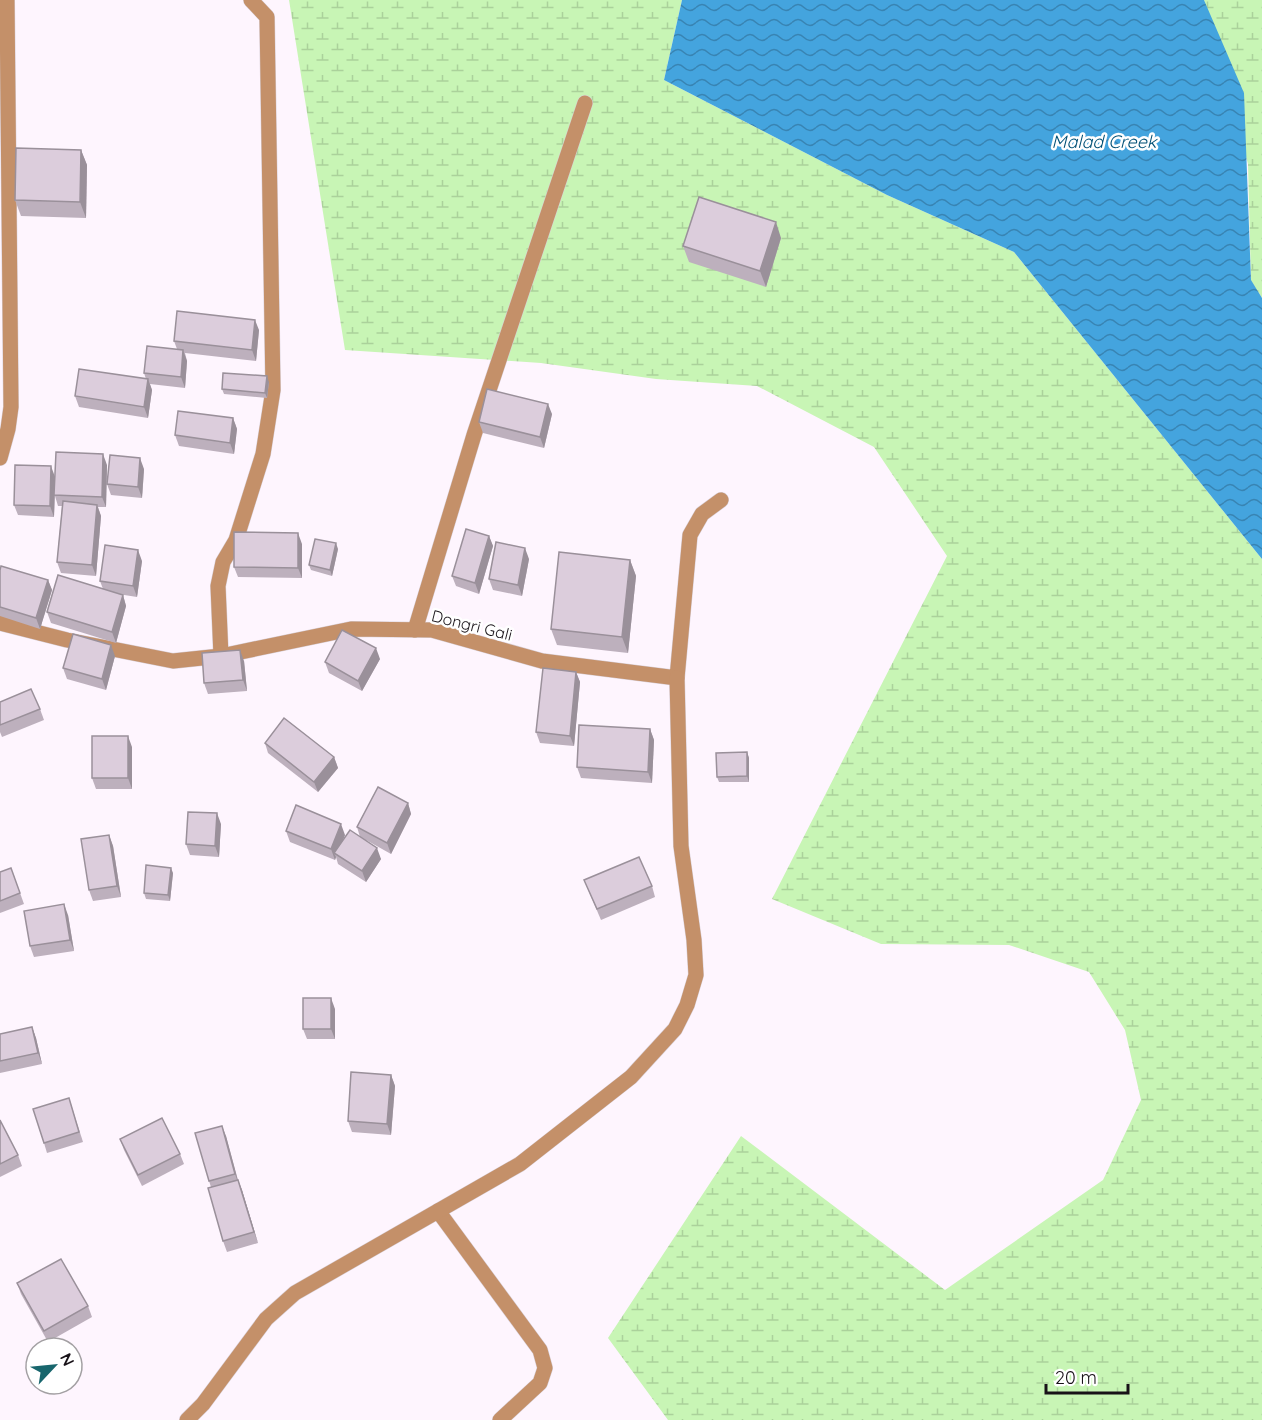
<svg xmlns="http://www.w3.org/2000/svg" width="1262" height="1420" font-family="Quicksand,sans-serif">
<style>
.wetland{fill:url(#wetland-marsh)}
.water{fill:url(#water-waves)}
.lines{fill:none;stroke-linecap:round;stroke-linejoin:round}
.lane-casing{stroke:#d9d1d9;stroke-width:16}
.street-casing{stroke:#d9d1d9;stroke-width:16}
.lane{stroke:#c49069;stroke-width:15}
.street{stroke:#c49069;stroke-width:15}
.wall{fill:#bdb0bd}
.shaded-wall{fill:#9a909a}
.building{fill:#dccddc;stroke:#9a909a;stroke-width:1.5}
.labels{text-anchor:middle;stroke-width:5;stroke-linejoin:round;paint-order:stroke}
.street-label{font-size:16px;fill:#181218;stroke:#fff}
.water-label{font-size:18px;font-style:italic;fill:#015076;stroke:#fff}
</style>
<defs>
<pattern id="wetland-marsh" width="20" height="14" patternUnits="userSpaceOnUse" patternTransform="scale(1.5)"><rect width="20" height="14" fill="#c8f5b5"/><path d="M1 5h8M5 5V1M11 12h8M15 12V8" fill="none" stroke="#abd19b"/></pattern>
<pattern id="water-waves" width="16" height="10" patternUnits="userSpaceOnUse" patternTransform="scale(1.5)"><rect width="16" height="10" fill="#44a4de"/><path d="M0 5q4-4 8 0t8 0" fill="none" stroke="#3884b3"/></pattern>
</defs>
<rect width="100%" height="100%" fill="#fef5fe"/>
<g class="wetland">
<path d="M289,0H682L664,80L887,195L1014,252L1262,559V1420H668L608,1338L741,1136L945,1290L1103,1180L1141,1100L1125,1030L1089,972L1009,945L881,944L772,899L947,556L874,447L757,386L656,379L541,363L345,350Z"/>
<path d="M1204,0H1262V298L1251,281L1248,164Z"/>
</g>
<path class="water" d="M682,0H1204L1244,93L1251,280L1262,298V559L1014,252L887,195L664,80Z"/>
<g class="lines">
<defs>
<path id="lane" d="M438,1211L540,1350L545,1368L540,1383L500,1420"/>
<g id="street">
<path d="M0,458L8,429L11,407L7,0"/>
<path d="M0,623L67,640L173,661L221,656L351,629L432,630L542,661L677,678L690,535L702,514L721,500"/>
<path d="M415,630L474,435L585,103"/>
<path d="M221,656L218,586L223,562L236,540L263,454L273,390L267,17L251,0"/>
<path d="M187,1420L203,1404L266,1319L295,1293L520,1164L631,1077L675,1029L687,1005L696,975L694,940L681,846L677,678"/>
</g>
</defs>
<use href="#lane" class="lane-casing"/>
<use href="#street" class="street-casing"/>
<use href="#lane" class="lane"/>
<use href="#street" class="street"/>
</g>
<g class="wall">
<path d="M81,150L87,165L86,218L21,216L15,200Z"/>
<path d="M781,238L766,287L689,262L683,246Z"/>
<path d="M259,330L256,361L185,353L187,361L185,388L150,384L152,390L148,418L79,407L75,396L146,379L144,373L177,349L174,341Z"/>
<path d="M269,382L267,398L224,394L222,389Z"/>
<path d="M552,414L544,448L483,433L479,422Z"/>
<path d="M233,418L237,429L234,454L179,446L175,435Z"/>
<path d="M107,465L106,507H98L101,516L96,576L61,573L57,562L62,506H58L55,496L54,517L18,515L14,505L55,476Z"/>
<path d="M144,469L142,498L111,495L107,484Z"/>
<path d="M489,536L493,546L479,594L456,586L452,576Z"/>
<path d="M302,544V578L238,577L234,567Z"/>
<path d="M338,549L332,576L311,570L309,565Z"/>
<path d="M529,559L522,596L493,590L489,579Z"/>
<path d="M630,560L636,576L628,653L557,645L551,629Z"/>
<path d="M142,561L137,597L118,594L123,595L126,606L116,643L51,623L47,612L103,589L100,581Z"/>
<path d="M0,570L48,580L52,590L40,629L0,616Z"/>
<path d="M115,656L106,690L67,679L63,668Z"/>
<path d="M380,659L362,691L329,673L325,662Z"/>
<path d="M244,661L247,691L208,694L204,683Z"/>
<path d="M576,672L580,682L574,746L540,743L536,732Z"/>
<path d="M0,702L40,709L44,720L2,737L0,732Z"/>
<path d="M650,729L654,740L652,783L581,778L577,767Z"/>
<path d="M265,743L334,757L338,768L318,792L268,753Z"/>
<path d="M132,747V789H96L92,778Z"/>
<path d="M747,752L749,758V782H719L717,777Z"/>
<path d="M408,803L411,814L391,854L366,840L381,859L366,882L338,864L336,857L335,860L290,842L286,831L345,835L342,841L360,837L357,827Z"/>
<path d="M221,824L219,857L190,855L186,844Z"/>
<path d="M109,835L113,846L121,897L93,901L89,890Z"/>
<path d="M11,868L24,904L0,913V872Z"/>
<path d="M173,873L170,901L146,899L144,893Z"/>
<path d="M584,880L652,886L655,897L601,920Z"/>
<path d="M68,915L74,951L34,957L30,946Z"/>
<path d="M335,1009V1039H307L303,1029Z"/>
<path d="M32,1027L36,1038L42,1064L0,1073V1034Z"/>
<path d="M391,1075L395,1086L391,1135L352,1132L348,1121Z"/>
<path d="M69,1098L83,1142L47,1153L44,1143Z"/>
<path d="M0,1121L18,1155L22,1166L0,1177Z"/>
<path d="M226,1136L238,1180L242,1190L258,1243L227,1252L223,1241L211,1187L209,1181Z"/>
<path d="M120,1139L180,1154L184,1164L142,1186L124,1150Z"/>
<path d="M17,1283L88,1306L92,1317L48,1342L21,1294Z"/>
</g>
<g class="shaded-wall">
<path d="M81,150L87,165L86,218L80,202Z"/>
<path d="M776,222L781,238L766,287L760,271Z"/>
<path d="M255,320L259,330L256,361L252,350Z"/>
<path d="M183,350L187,361L185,388L181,377Z"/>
<path d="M267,376L269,382L267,398L265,393Z"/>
<path d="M148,379L152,390L148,418L144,407Z"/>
<path d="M548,404L552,414L544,448L540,437Z"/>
<path d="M233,418L237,429L234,454L230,443Z"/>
<path d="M103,454L107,465L106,507L102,497Z"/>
<path d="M140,458L144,469L142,498L138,487Z"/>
<path d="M51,466L55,477L54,517L50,506Z"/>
<path d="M97,505L101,516L96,576L92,565Z"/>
<path d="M298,533L302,544V578L298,568Z"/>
<path d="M489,536L493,546L479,594L475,583Z"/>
<path d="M336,543L338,549L332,576L330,570Z"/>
<path d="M525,548L529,559L522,596L518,585Z"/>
<path d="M138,550L142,561L137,597L133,586Z"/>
<path d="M630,560L636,576L628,653L622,637Z"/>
<path d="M48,580L52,590L40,629L36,618Z"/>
<path d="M123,595L126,606L116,643L112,632Z"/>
<path d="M111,645L115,656L106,690L102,679Z"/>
<path d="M376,648L380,659L362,691L358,681Z"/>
<path d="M240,650L244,661L247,691L243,680Z"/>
<path d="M576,672L580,682L574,746L570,736Z"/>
<path d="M650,729L654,740L652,783L648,772Z"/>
<path d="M128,736L132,747V789L128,778Z"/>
<path d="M747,752L749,758V782L747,776Z"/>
<path d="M334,757L338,768L318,792L314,782Z"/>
<path d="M408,803L411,814L391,854L387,843Z"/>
<path d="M217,813L221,824L219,857L215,846Z"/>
<path d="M341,824L345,835L337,855L334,853L336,857L335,860L331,849Z"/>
<path d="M109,835L113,846L121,897L117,886Z"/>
<path d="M377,848L381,859L366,882L362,871Z"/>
<path d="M171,868L173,873L170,901L168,895Z"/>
<path d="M64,904L68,915L74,951L70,940Z"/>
<path d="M331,998L335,1009V1039L331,1029Z"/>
<path d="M32,1027L36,1038L42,1064L38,1053Z"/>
<path d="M391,1075L395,1086L391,1135L387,1124Z"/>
<path d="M222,1126L226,1136L239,1185L235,1174Z"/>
<path d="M238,1180L242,1190L258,1243L254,1232Z"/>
</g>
<g class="building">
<path d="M16,148L81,150L80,202L15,200Z"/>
<path d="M699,197L776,222L760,271L683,246Z"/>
<path d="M177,311L255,320L252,350L174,341Z"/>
<path d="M147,346L183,350L181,377L144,373Z"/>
<path d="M79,369L148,379L144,407L75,396Z"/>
<path d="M223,373L267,376L265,393L222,389Z"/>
<path d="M487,389L548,404L540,437L479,422Z"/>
<path d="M178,411L233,418L230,443L175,435Z"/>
<path d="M56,452L103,454L102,497L54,495Z"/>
<path d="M110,455L140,458L138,487L107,484Z"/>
<path d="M15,465L51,466L50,506L14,505Z"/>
<path d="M63,501L97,505L92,565L57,562Z"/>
<path d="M466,529L489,536L475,583L452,576Z"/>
<path d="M234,532L298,533V568L234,567Z"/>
<path d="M315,539L336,543L330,570L309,565Z"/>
<path d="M496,542L525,548L518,585L489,579Z"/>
<path d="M105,545L138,550L133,586L100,581Z"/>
<path d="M559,552L630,560L622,637L551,629Z"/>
<path d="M1,566L48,580L36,618L0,607V570Z"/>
<path d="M58,575L123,595L112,632L47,612Z"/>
<path d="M342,630L376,648L358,681L325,662Z"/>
<path d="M73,634L111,645L102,679L63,668Z"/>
<path d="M240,650L243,680L204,683L202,653Z"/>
<path d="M543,668L576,672L570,736L536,732Z"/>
<path d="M31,689L40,709L0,725V702Z"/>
<path d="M284,718L334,757L314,782L265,743Z"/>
<path d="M579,725L650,729L648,772L577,767Z"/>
<rect x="92" y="736" width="36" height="42"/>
<path d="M747,752V776L717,777L716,753Z"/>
<path d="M378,787L408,803L387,843L357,827Z"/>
<path d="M296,805L341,824L331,849L286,831Z"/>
<path d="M188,812L217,813L215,846L186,844Z"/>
<path d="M350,830L377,848L362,871L334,853Z"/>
<path d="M109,835L117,886L89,890L81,839Z"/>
<path d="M639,857L652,886L597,909L584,880Z"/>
<path d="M146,865L171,868L168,895L144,893Z"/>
<path d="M11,868L20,893L0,901V872Z"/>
<path d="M64,904L70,940L30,946L24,911Z"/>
<rect x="303" y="998" width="28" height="31"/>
<path d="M32,1027L38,1053L0,1061V1034Z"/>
<path d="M351,1072L391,1075L387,1124L348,1121Z"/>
<path d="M69,1098L79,1132L44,1143L33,1109Z"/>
<path d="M162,1118L180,1154L138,1175L120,1139Z"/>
<path d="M0,1120L18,1155L0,1164Z"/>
<path d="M222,1126L235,1174L209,1181L195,1133Z"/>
<path d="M238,1180L254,1232L223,1241L208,1188Z"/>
<path d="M61,1259L88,1306L44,1331L17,1283Z"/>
</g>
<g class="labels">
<g class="street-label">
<text transform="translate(472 625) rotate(14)" y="6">Dongri Gali</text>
</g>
<g class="water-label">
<text x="1104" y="148">Malad Creek</text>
</g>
</g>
<g transform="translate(54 1366) rotate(64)"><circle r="28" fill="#ffffff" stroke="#a3a0a3" stroke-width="1.5"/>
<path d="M0-4.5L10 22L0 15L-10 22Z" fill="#18666d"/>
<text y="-9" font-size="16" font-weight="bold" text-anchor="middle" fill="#181218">N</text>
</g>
<path d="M1046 1384v9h82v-9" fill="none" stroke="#181218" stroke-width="3"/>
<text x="1055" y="1384" font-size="18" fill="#181218" stroke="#ffffff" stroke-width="4.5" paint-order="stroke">20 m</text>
</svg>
